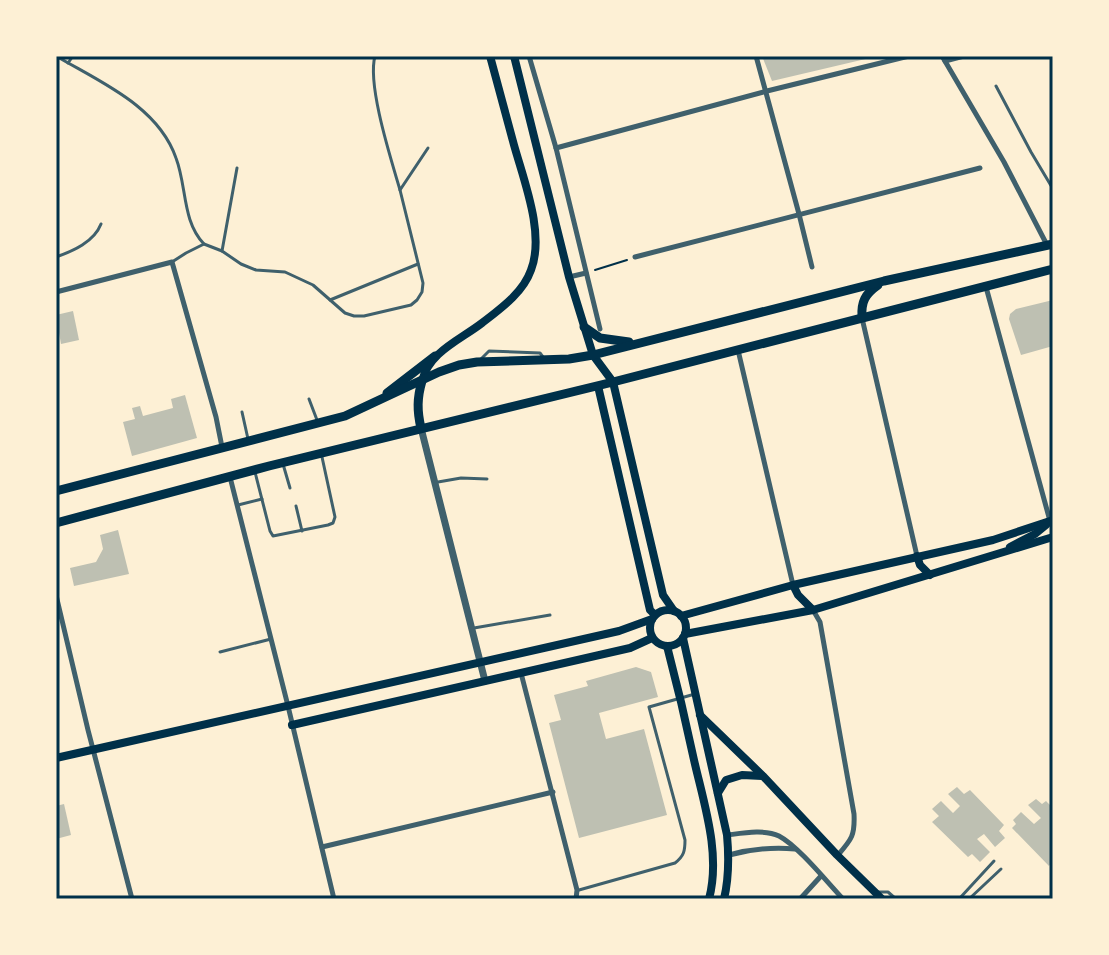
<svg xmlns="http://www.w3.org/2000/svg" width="1109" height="955" font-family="Overpass,sans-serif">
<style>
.building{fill:#bec0b2}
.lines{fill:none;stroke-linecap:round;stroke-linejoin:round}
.path{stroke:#003049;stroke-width:2}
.service{stroke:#3f606c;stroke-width:3}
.minor{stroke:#3f606c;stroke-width:5}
.tertiary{stroke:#3f606c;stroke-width:7}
.secondary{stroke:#003049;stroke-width:8}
.primary{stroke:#003049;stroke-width:9}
.neatline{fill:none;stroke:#003049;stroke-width:3}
</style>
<rect width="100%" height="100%" fill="#fdf0d5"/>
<g class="building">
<path d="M762,56H874V57L772,81Z"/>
<path d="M1053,300V346L1021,355L1009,319L1010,314L1016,309Z"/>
<path d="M73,311L79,340L61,344L56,315Z"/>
<path d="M185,395L197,438L132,456L123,422L135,419L132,408L140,406L143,416L173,408L171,399Z"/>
<path d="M118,530L129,574L74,586L70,568L96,562L103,549L100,535Z"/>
<path d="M636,667L651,672L658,697L599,713L606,739L644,729L667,815L579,838L549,723L561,720L554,695L588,686L586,681Z"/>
<path d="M957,787L964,794L970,790L1004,825L999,831L1005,838L995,847L984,834L977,839L990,852L980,862L972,854L968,857L932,822L939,816L932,809L941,801L953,813L960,806L948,794Z"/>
<path d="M1036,799L1042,804L1046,801L1053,808V860L1049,866L1012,828L1016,824L1013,820L1021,812L1034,824L1041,818L1028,805Z"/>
<path d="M64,804L71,835L56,839V806Z"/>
</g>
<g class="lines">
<path class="path" d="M595,270L627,260"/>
<g class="service">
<path d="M56,56C100,82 158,106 176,158C187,187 182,221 204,244L186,253L172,262"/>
<path d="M375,56C367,85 391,159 400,190L428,148"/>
<path d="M68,63L73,56"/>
<path d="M996,86L1031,152L1053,189"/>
<path d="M237,168L222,251L241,264L256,270L285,272L313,285L345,313L354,316H364L411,305L417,300L422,292L423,283L400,190"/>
<path d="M204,244L222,251"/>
<path d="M56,257C73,251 94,242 101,224"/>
<path d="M330,300L418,264"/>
<path d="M480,360L489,351L540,353L543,357"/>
<path d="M309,399L317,420"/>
<path d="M242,412L248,439"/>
<path d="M283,464L290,488"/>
<path d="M255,472L270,531L273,536L328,525L333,523L335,517L322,457"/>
<path d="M438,482L461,478L487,479"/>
<path d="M238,505L262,499"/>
<path d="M296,506L302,531"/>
<path d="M474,628L550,615"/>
<path d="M220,652L271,639"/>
<path d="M579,890L675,863C684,856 685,851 685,840L649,707L695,694"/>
<path d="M878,892H888L896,899"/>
<path d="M959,899L994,861"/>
<path d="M969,899L1001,869"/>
</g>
<g class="minor">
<path d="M529,56L556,148L600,329"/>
<path d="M756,56L799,214L812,267"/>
<path d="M942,56L1004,162L1047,245"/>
<path d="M945,61L964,56"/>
<path d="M556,148L767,91L909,56"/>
<path d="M635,257L980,168"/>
<path d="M569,277L586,273"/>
<path d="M986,287L1050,521"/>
<path d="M56,292L172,262L216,417L222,447"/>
<path d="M862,318L917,556"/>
<path d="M738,350L793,585"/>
<path d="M230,477L288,706L334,899"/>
<path d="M56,595L88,730L132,899"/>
<path d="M813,610L820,622L854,814C855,835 852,839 838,855"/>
<path d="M521,673L577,890L576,899"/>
<path d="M728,835C743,833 765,829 779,836C798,846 827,882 843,899"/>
<path d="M322,847L553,792"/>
<path d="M729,855C751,849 772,847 795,849"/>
<path d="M800,899L821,876"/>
</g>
<path class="tertiary" d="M421,428L485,681"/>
<g class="secondary">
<path d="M514,56L569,277L593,355L613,382L663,595L674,611"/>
<path d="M422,381C429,352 460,340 482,323C500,309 523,293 531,270C545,234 524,181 514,145C506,115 498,86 490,56"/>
<path d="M598,386L650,610L655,615"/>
<path d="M1010,547L1035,534L1046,525"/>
<path d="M917,556L920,565L930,575"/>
<path d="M793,585L798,595L813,610"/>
<circle cx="668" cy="628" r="18"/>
<path d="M681,616L793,585L993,540L1053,520"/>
<path d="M685,634L813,610L1053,537"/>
<path d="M683,638L727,835C729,857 729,878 724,899"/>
<path d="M667,646C677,684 686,722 694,760C704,804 721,854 709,899"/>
<path d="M700,715L763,776L837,855L882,899"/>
<path d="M292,725L630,648L652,638"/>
<path d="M56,758L619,631L652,619"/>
<path d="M718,793L726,780L742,775L762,776"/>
</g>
<g class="primary">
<path d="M862,317C861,302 865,294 878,285"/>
<path d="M584,327L600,338L629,342"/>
<path d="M387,393L435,356"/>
<path d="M421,428C417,411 417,398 422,381"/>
<path d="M56,491L345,416L439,372L459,365L477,362L569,359L593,355L884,281L1053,244"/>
<path d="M56,523L269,466L613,382L1053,269"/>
</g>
</g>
<rect width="1109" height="955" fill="none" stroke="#fdf0d5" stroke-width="116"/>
<rect x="58" y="58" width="993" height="839" class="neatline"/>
</svg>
